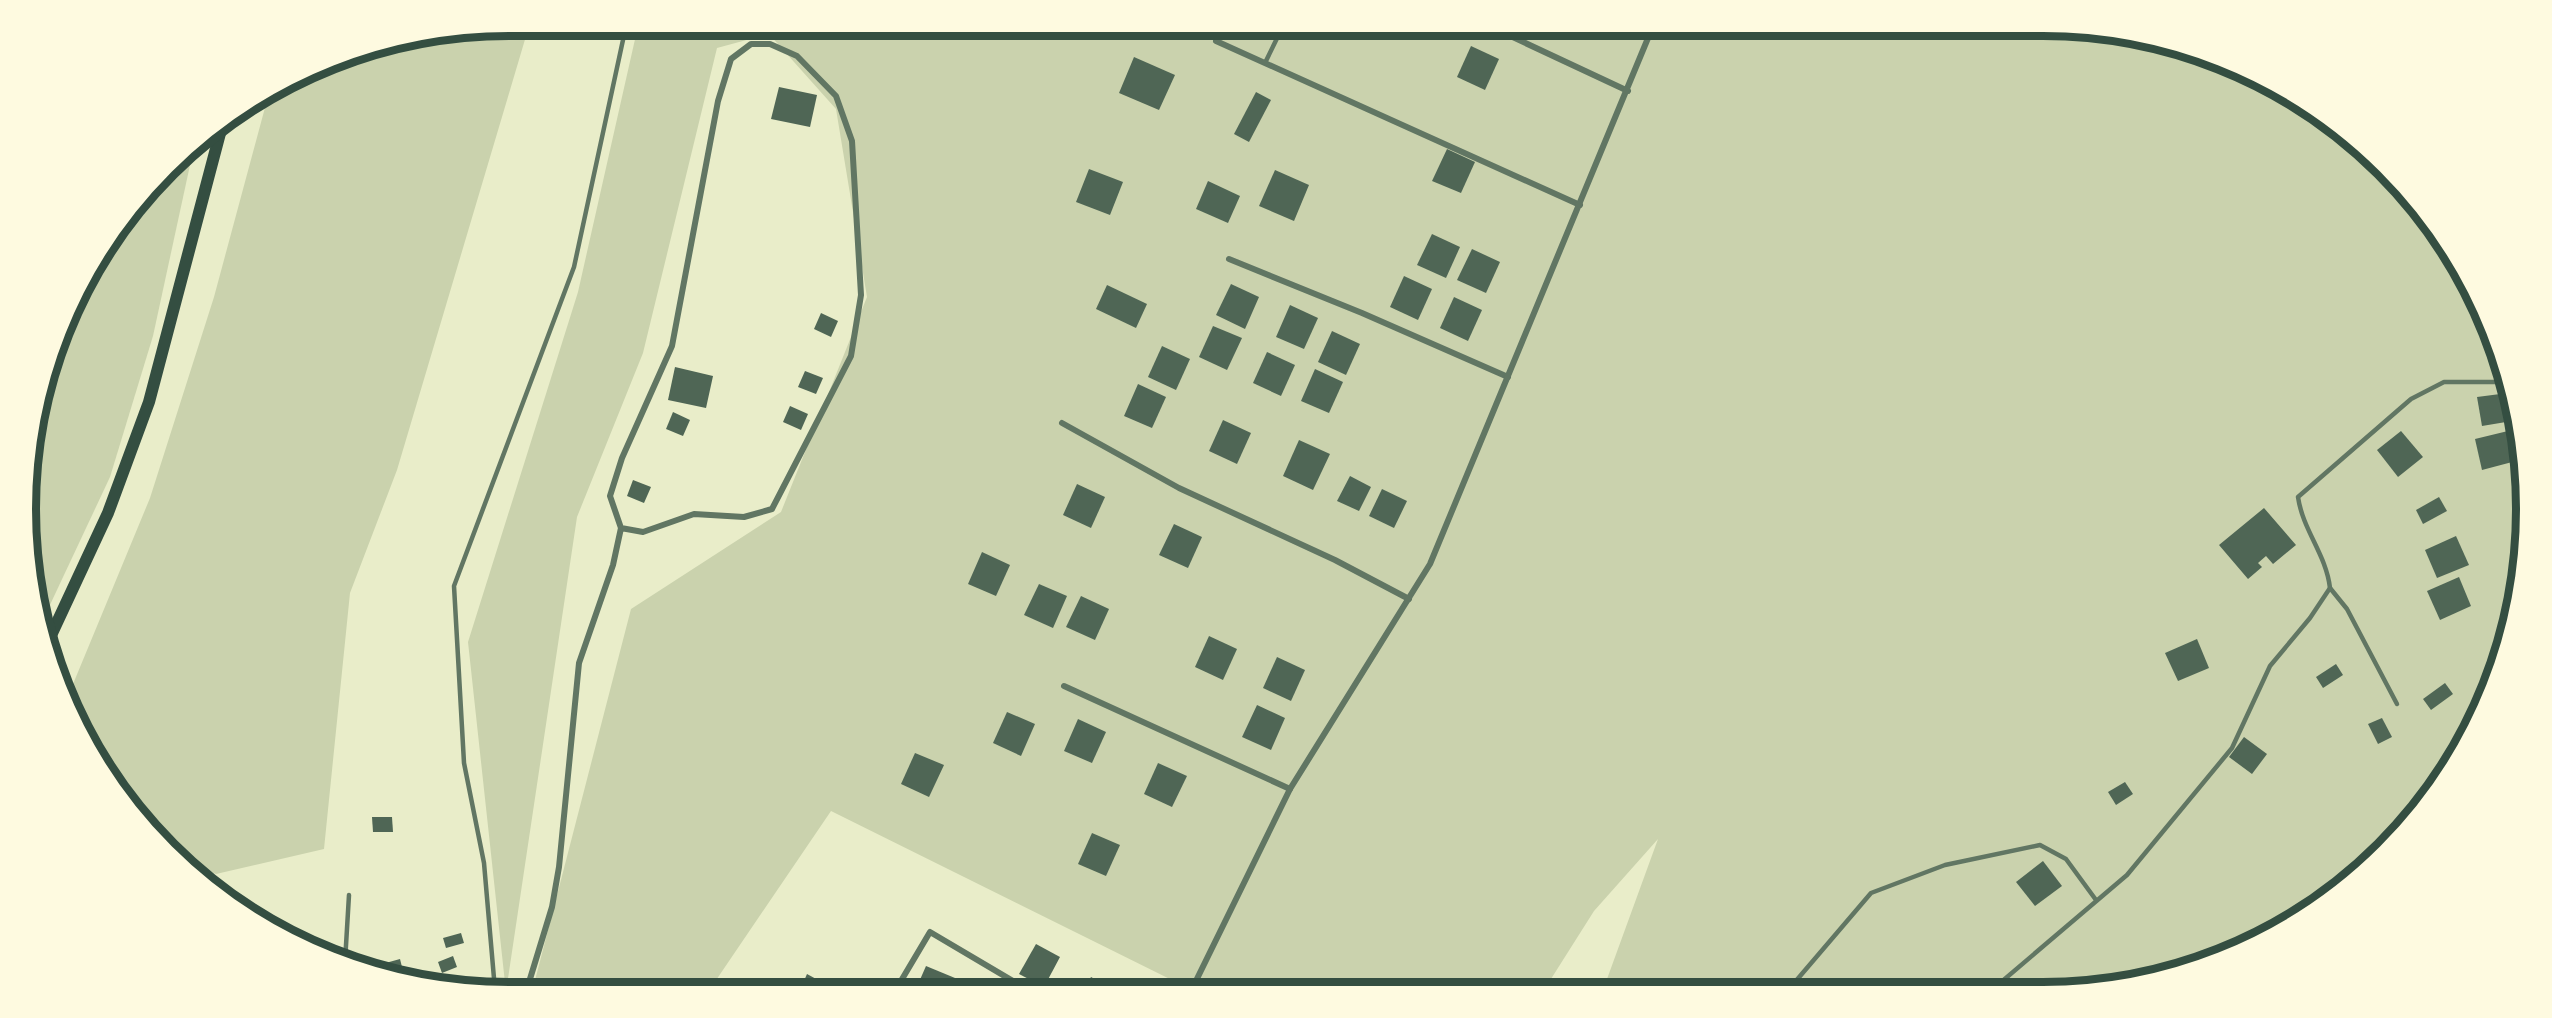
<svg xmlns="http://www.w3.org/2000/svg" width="2552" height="1018" font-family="'Roboto Condensed',sans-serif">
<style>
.green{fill:#cad2ad}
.building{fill:#4f6655}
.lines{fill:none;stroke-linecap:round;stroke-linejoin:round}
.path{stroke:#344e41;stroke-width:4}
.service{stroke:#617663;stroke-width:4.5}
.minor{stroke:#617663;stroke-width:6}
.secondary{stroke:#344e41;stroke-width:12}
.rim{fill:none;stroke:#344e41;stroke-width:8}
</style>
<rect width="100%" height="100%" fill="#e9edc9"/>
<g class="green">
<path d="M509,26H529L397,470L350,593L324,849L216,874L186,862L107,777L66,701L150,498L214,297L270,89L353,51Z"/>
<path d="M638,26H2043L2198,51L2284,90L2362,145L2426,214L2476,295L2510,384L2525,477L2522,572L2501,664L2445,777L2362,873L2228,956L2106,988L1603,990L1658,839L1594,911L1544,990L1194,991L831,811L708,992H532L631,609L781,512L867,297L836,109L769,34L717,48L643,353L577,517L506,992L468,642L578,292Z"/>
<path d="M195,142L153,336L110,477L41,624L35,604L30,446L51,354L90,268Z"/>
</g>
<g class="building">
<path d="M1471,46L1499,59L1485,90L1457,77Z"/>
<path d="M1134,57L1175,75L1159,110L1119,93Z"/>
<path d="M779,87L817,95L810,127L771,119Z"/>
<path d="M1256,92L1271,100L1249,142L1234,134Z"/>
<path d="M1447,149L1475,162L1461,193L1432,181Z"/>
<path d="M1089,169L1123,182L1110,215L1076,202Z"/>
<path d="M1275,170L1309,185L1294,221L1259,206Z"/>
<path d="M1208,181L1240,196L1228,223L1196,209Z"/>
<path d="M1432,234L1460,247L1446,278L1417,265Z"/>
<path d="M1472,249L1500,262L1486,293L1457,280Z"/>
<path d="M1404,276L1432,289L1418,320L1390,307Z"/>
<path d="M1231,284L1259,297L1245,329L1216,315Z"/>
<path d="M1107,285L1147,304L1136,328L1096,309Z"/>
<path d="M1454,297L1482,310L1468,341L1440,328Z"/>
<path d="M1290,305L1318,318L1304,349L1276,337Z"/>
<path d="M821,313L838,321L831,337L814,329Z"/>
<path d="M1213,326L1242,338L1227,370L1199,357Z"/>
<path d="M1332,331L1360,344L1346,375L1318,362Z"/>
<path d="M1162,346L1190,359L1176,390L1148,377Z"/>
<path d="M1267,352L1295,365L1281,396L1253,383Z"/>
<path d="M675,367L713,376L706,408L668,400Z"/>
<path d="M1315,369L1343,382L1329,413L1301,401Z"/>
<path d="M805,371L823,378L816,394L798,387Z"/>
<path d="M1138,384L1166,397L1152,428L1124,416Z"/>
<path d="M2508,393L2512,421L2482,426L2477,397Z"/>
<path d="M790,406L808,414L801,430L783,422Z"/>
<path d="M673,412L690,420L683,436L666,429Z"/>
<path d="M1223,420L1251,433L1237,464L1209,451Z"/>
<path d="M2401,431L2423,457L2398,477L2377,450Z"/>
<path d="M2508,431L2516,461L2482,470L2475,439Z"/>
<path d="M1299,440L1330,454L1313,490L1283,476Z"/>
<path d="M1350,476L1371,487L1359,511L1337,501Z"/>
<path d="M633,480L651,487L644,503L627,496Z"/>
<path d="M1077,484L1105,497L1091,528L1063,515Z"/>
<path d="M1382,489L1407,501L1394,528L1369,516Z"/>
<path d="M2439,497L2447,511L2423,524L2416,510Z"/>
<path d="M2264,508L2296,545L2273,564L2266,556L2258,563L2262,567L2248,579L2219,545Z"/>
<path d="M2524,509V530H2523L2518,510Z"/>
<path d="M1174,524L1202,537L1188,568L1159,555Z"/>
<path d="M2456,536L2469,565L2437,578L2425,550Z"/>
<path d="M982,552L1010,565L996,596L968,584Z"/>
<path d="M2459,577L2471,606L2440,620L2427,591Z"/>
<path d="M1039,584L1067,596L1053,628L1024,615Z"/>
<path d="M1081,596L1109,609L1095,640L1066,627Z"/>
<path d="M1209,636L1237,649L1223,680L1195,667Z"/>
<path d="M2197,639L2209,668L2178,681L2165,653Z"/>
<path d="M1277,657L1305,670L1291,701L1263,688Z"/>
<path d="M2336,664L2343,675L2323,688L2316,677Z"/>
<path d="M2445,683L2453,694L2431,710L2423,699Z"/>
<path d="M1257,705L1285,718L1271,750L1242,737Z"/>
<path d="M1007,712L1035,724L1021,756L993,743Z"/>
<path d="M2382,718L2392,737L2378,744L2368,724Z"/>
<path d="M1078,719L1106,732L1092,763L1064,751Z"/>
<path d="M2244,737L2267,754L2252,774L2229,757Z"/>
<path d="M915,753L944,765L929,797L901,784Z"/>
<path d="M1158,763L1187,776L1172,807L1144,794Z"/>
<path d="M2125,782L2133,794L2116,805L2108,792Z"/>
<path d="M372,817H392L393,832H373Z"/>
<path d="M1092,833L1120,845L1106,876L1078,864Z"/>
<path d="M2043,861L2062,886L2035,906L2016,882Z"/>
<path d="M461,933L464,943L446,948L443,938Z"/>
<path d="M1036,944L1060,957L1044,987L1019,974Z"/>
<path d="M453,956L457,967L442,973L438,962Z"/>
<path d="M400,959L403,971L393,973L364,969Z"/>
<path d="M926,966L955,978L949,991H915Z"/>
<path d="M807,974L840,992H799Z"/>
<path d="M1091,977L1111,988L1109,991H1083Z"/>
</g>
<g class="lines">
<path class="path" d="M778,34L785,26"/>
<g class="service">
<path d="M1265,63L1283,26"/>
<path d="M2330,588L2347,609L2397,704"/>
<path d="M345,962L349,895"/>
<path d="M1789,989L1871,893L1945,865L2040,845L2066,859L2096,900"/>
<path d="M1993,989L2127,875L2232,748L2270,666L2310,618L2330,588C2326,554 2303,531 2298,497L2411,399L2444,382H2509"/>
<path d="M495,990L484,863L464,763L454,586L574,267L626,26"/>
</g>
<g class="minor">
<path d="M1489,26L1628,91"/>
<path d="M1216,41L1580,205"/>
<path d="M1229,259L1362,313L1508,377"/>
<path d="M1062,423L1179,488L1335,560L1409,599"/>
<path d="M1064,686L1290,789"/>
<path d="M895,991L930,932L1030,991"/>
<path d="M1191,991L1290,789L1430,564L1653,26"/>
<path d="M526,992L552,907L559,867L579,663L613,565L621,528L610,496L622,458L672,346L718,101L731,59L751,44H770L797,56L836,96L852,141L861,295L851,356L772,509L744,517L694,514L643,532L621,528"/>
</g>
<path class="secondary" d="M47,644L108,513L149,402L223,122"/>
</g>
<path d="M0 0H2552V1018H0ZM509 36H2043A473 473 0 0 1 2516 509V509A473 473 0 0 1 2043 982H509A473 473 0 0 1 36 509V509A473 473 0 0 1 509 36Z" fill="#fefae0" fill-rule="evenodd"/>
<path class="rim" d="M509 36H2043A473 473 0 0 1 2516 509V509A473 473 0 0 1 2043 982H509A473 473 0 0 1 36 509V509A473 473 0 0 1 509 36Z"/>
</svg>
